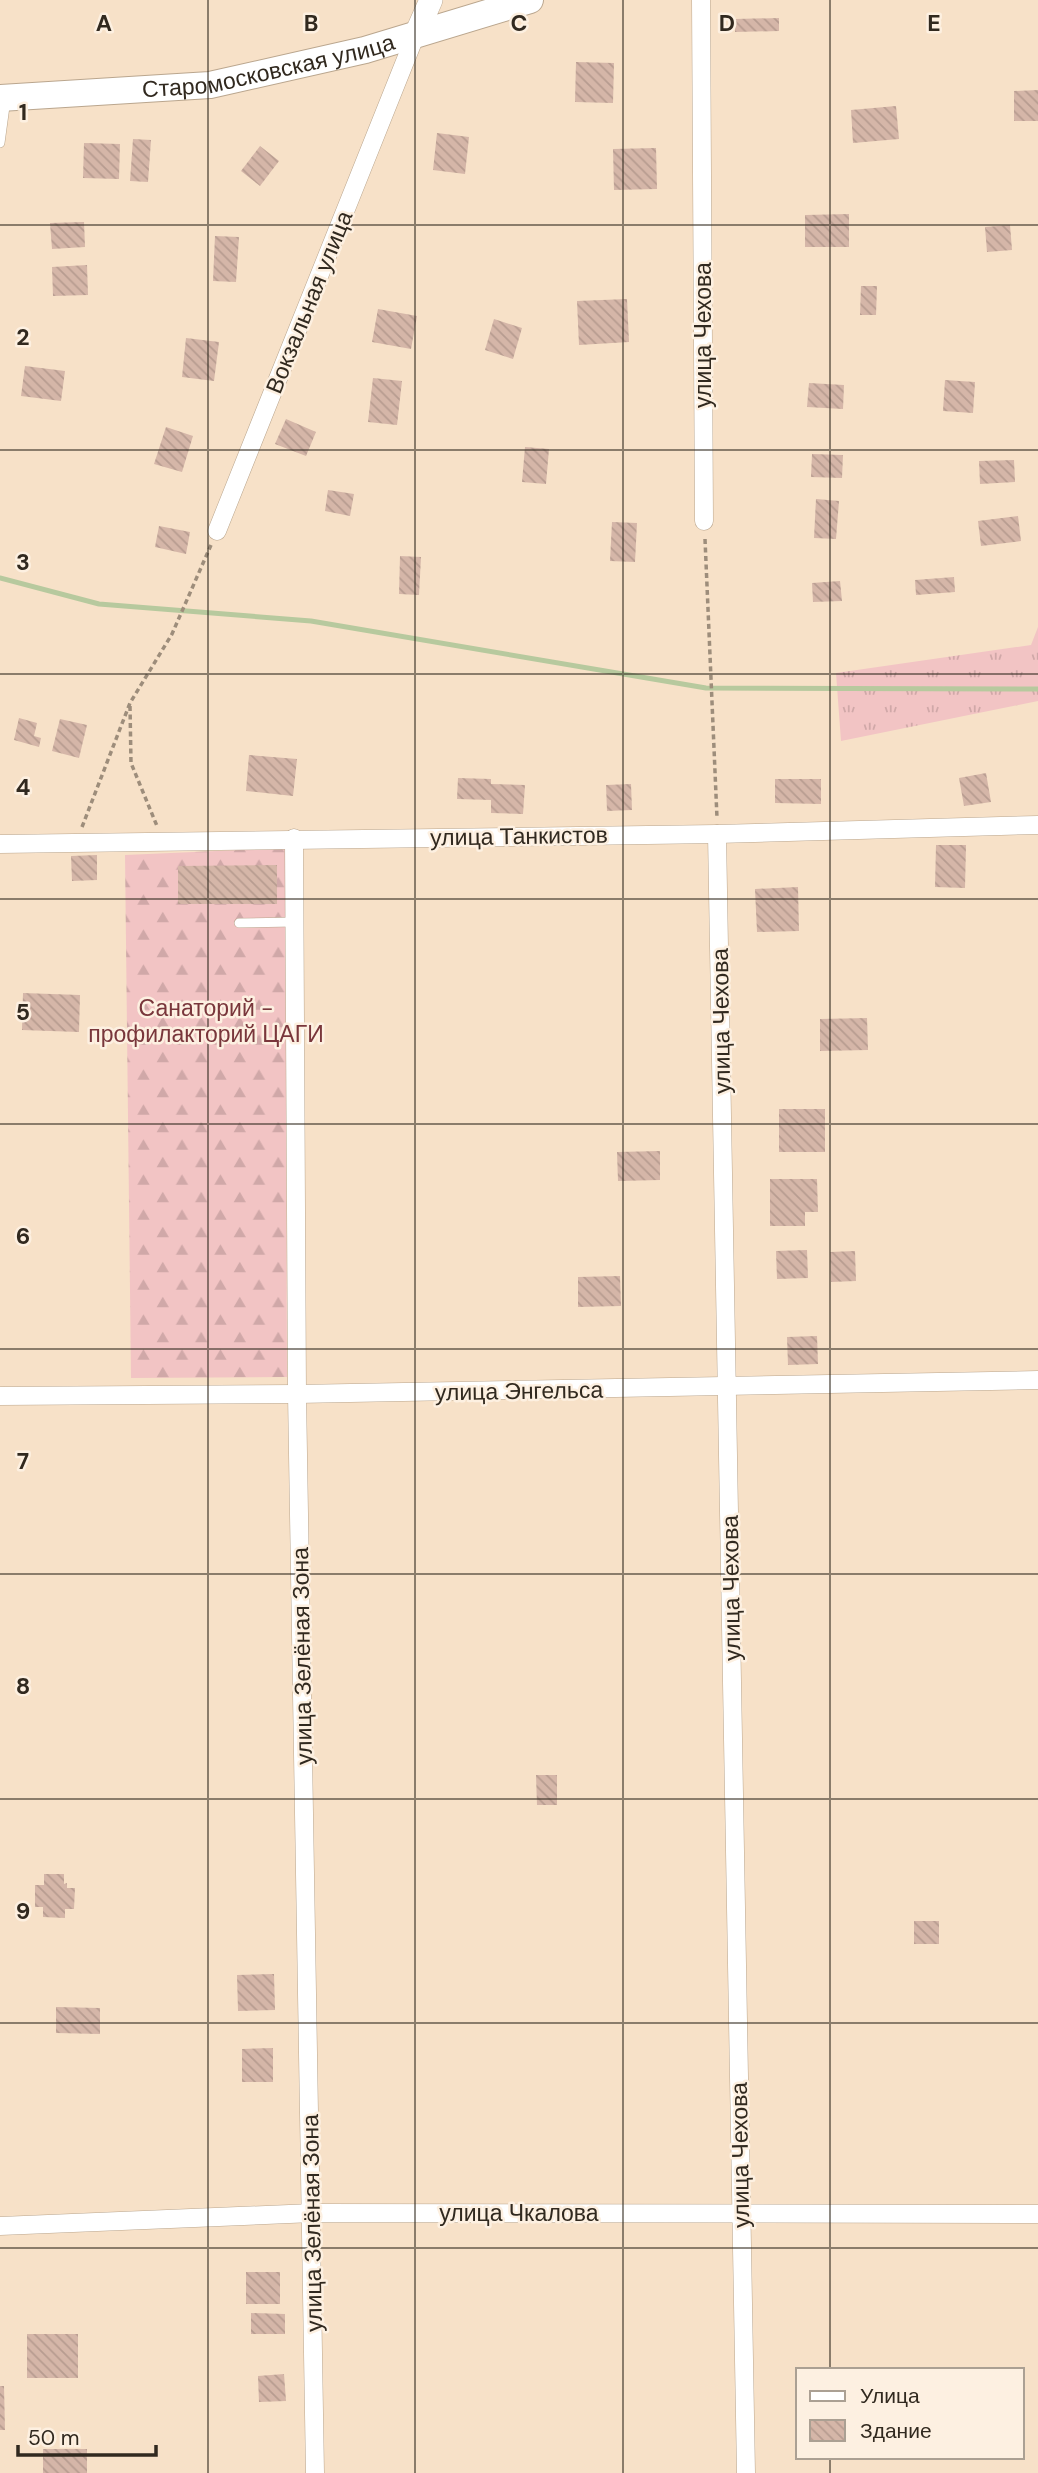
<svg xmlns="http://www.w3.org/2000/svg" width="1038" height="2473" font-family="'DM Sans',sans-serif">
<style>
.grass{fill:url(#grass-tufts)}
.forest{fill:url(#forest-firs)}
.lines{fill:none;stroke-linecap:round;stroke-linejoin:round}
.stream{stroke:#b7c99e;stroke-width:5}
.building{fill:url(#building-back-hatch)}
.service-casing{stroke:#baa68e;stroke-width:10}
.minor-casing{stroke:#baa68e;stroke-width:19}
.tertiary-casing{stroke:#baa68e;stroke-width:24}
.secondary-casing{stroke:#baa68e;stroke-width:28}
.path{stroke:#9d8d7b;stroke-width:3.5;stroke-dasharray:5 3.5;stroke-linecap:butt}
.service{stroke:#fff;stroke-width:9}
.minor{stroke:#fff;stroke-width:18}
.tertiary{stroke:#fff;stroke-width:23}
.secondary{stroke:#fff;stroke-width:26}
.grid{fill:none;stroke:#31291f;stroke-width:2;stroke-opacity:0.55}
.labels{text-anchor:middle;stroke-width:5;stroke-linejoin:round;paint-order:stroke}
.street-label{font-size:23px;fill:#31291f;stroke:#fdf0e1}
.park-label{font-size:23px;fill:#79363b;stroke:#fdf0e1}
.grid-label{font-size:23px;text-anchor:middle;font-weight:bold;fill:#31291f;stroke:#fdf0e1;stroke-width:5;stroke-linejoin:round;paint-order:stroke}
</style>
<defs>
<pattern id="grass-tufts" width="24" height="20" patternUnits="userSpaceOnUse" patternTransform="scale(1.75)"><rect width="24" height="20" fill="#f2c4c4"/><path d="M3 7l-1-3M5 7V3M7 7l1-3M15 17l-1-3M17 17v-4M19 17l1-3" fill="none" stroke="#d0a8a8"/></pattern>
<pattern id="forest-firs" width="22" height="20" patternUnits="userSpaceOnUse" patternTransform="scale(1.75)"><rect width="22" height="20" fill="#f2c4c4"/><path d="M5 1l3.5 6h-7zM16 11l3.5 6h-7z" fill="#d0a8a8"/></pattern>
<pattern id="building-back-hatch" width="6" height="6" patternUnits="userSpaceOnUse" patternTransform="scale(1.75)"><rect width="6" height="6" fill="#d5b6a8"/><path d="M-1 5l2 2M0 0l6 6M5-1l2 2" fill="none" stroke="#b79c90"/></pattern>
</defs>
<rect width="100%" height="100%" fill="#f7e1c8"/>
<path class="grass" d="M1038,627V701L841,741L836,673L1031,645Z"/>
<path class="forest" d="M285,848L287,1377L131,1378L125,855Z"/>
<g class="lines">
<path class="stream" d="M0,578L99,604L311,621L706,688L1038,689"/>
</g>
<g class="building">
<path d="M779,18V31L735,32V19Z"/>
<path d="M576,62L614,63L613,103L575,102Z"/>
<path d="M1038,90V121H1014V91Z"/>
<path d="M896,106L899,139L853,143L851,110Z"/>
<path d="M437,133L469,137L465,174L433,170Z"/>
<path d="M133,139L151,140L148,182L130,181Z"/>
<path d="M84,143L120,144L119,179L83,178Z"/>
<path d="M260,146L279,161L260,186L241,171Z"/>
<path d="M656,148L657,189L614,190L613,149Z"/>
<path d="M849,214V247H805V215Z"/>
<path d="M84,222L85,247L52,249L50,223Z"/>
<path d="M1010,225L1012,250L987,252L985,227Z"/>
<path d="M215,236L239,237L236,282L213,281Z"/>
<path d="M87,265L88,295L53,296L52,267Z"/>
<path d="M861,286H877L876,315H860Z"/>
<path d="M627,299L629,342L579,345L577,301Z"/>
<path d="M378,309L417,316L411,349L372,342Z"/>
<path d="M494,319L522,328L513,359L485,350Z"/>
<path d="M186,338L219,342L214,381L182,377Z"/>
<path d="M25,366L65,371L61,401L21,396Z"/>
<path d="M373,378L402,381L397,425L368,422Z"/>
<path d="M945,380L975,382L973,413L943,411Z"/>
<path d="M809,383L844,385L843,409L807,407Z"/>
<path d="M286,419L316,432L306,456L275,444Z"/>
<path d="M166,427L193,436L182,472L154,464Z"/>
<path d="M525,447L549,449L546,484L522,482Z"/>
<path d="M812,454L843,455L842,478L811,477Z"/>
<path d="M1014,460L1015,482L980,484L979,461Z"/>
<path d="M328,490L354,494L350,516L325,511Z"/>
<path d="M816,499L839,501L836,539L814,538Z"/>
<path d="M1018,516L1021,541L981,546L978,521Z"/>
<path d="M612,522L637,523L635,562L610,561Z"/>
<path d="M159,526L190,532L186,554L155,547Z"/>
<path d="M400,556L421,557L419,595L399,594Z"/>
<path d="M954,577L955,592L916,595L915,580Z"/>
<path d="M840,581L842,601L813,602L812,583Z"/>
<path d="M19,718L37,723L34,736L41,738L39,747L14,740Z"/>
<path d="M60,719L87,725L79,758L52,751Z"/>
<path d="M249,755L297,759L293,796L246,791Z"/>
<path d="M986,773L991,802L964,806L959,778Z"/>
<path d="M458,778L491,779V784L525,785L523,814L491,813V800L457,799Z"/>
<path d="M775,779H821V804L775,803Z"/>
<path d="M631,784L632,810L607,811L606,785Z"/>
<path d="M936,845H966L965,888L935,887Z"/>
<path d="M97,855V880L72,881L71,856Z"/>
<path d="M277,865V904H178V866Z"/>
<path d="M798,887L799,931L757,932L755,889Z"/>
<path d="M23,993L80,995L79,1032L22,1030Z"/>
<path d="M867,1018L868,1050L820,1051V1019Z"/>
<rect x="779" y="1109" width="46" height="43"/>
<path d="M660,1151V1180L618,1181L617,1152Z"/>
<path d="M770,1179H817L818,1212H805V1226H770Z"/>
<path d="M807,1250L808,1278L777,1279L776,1251Z"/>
<path d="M855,1251L856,1281L831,1282L830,1252Z"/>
<path d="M620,1276L621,1306L578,1307V1277Z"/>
<path d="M817,1336L818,1364L788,1365L787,1337Z"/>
<path d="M536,1775H557V1805H537Z"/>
<path d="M44,1874H64V1884L67,1883V1888H75L74,1909H65V1918L43,1917V1907H35V1885H44Z"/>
<rect x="914" y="1921" width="25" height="23"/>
<path d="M274,1974L275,2010L238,2011L237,1975Z"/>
<path d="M56,2007L100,2008V2034L56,2033Z"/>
<path d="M273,2048V2082H242V2049Z"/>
<rect x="246" y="2272" width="34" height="32"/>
<path d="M251,2313L285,2314V2334H251Z"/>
<rect x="27" y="2334" width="51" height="44"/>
<path d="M284,2374L286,2401L259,2402L258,2376Z"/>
<path d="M0,2386H4L5,2430H0Z"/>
<rect x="43" y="2449" width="44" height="24"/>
</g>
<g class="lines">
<defs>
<g id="service">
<path d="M0,143L6,99"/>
<path d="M239,923L294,922"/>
</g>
<g id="minor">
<path d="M701,0L704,521"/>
<path d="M217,531L416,34"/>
<path d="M717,834L746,2473"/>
<path d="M294,838L297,1394L315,2473"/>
<path d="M0,844L717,834L1038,825"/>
<path d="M0,1396L297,1394L1038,1380"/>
<path d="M0,2226L313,2213L1038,2214"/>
</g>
<path id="tertiary" d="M416,34L431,0"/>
<g id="secondary">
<path id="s1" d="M0,98L210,85L365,50L530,0"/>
</g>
</defs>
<use href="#service" class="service-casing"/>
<use href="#minor" class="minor-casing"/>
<use href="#tertiary" class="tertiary-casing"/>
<use href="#secondary" class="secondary-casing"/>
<g class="path">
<path d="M705,539L717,818"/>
<path d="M130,706L131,763L157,826"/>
<path d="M82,827L130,703L172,634L211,545"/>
</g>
<use href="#service" class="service"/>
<use href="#minor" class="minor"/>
<use href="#tertiary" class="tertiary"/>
<use href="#secondary" class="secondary"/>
</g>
<path class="grid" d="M208,0V2473M415,0V2473M623,0V2473M830,0V2370M0,225H1038M0,450H1038M0,674H1038M0,899H1038M0,1124H1038M0,1349H1038M0,1574H1038M0,1799H1038M0,2023H1038M0,2248H1038M830,2457V2473"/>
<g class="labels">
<g class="street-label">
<text dy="8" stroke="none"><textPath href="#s1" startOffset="271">Старомосковская улица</textPath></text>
<text transform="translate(309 302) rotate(-68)" y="8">Вокзальная улица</text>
<text transform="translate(703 335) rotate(-90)" y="8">улица Чехова</text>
<text transform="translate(519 836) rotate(-1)" y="8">улица Танкистов</text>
<text transform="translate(721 1021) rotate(-91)" y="8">улица Чехова</text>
<text transform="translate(519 1391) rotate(-1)" y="8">улица Энгельса</text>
<text transform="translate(731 1588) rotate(-91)" y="8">улица Чехова</text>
<text transform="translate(302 1656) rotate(-91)" y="8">улица Зелёная Зона</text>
<text transform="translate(740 2155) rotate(-91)" y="8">улица Чехова</text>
<text x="519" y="2221">улица Чкалова</text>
<text transform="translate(312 2223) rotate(-91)" y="8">улица Зелёная Зона</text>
</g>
<g class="park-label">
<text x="206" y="1016">Санаторий -<tspan x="206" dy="26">профилакторий ЦАГИ</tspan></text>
</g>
</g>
<g class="grid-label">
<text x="104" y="31">A</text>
<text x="311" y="31">B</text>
<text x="519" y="31">C</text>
<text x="727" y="31">D</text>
<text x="934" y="31">E</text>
<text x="23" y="120">1</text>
<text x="23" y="345">2</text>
<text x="23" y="570">3</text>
<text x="23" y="795">4</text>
<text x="23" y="1020">5</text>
<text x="23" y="1244">6</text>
<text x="23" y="1469">7</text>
<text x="23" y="1694">8</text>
<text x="23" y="1919">9</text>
</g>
<rect x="796" y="2368" width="228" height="91" fill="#fdf0e1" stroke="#aba093" stroke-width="2"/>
<rect x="810" y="2391" width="35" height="10" fill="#ffffff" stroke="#aba093" stroke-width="2"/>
<text x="860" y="2403" font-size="21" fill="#31291f">Улица</text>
<rect x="810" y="2420" width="35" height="21" fill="url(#building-back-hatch)" stroke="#aba093" stroke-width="2"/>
<text x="860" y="2438" font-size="21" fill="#31291f">Здание</text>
<path d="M18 2445v10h138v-10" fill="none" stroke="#31291f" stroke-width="3.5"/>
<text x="28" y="2445" font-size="21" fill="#31291f" stroke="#fdf0e1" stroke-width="5" paint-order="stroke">50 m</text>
</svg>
